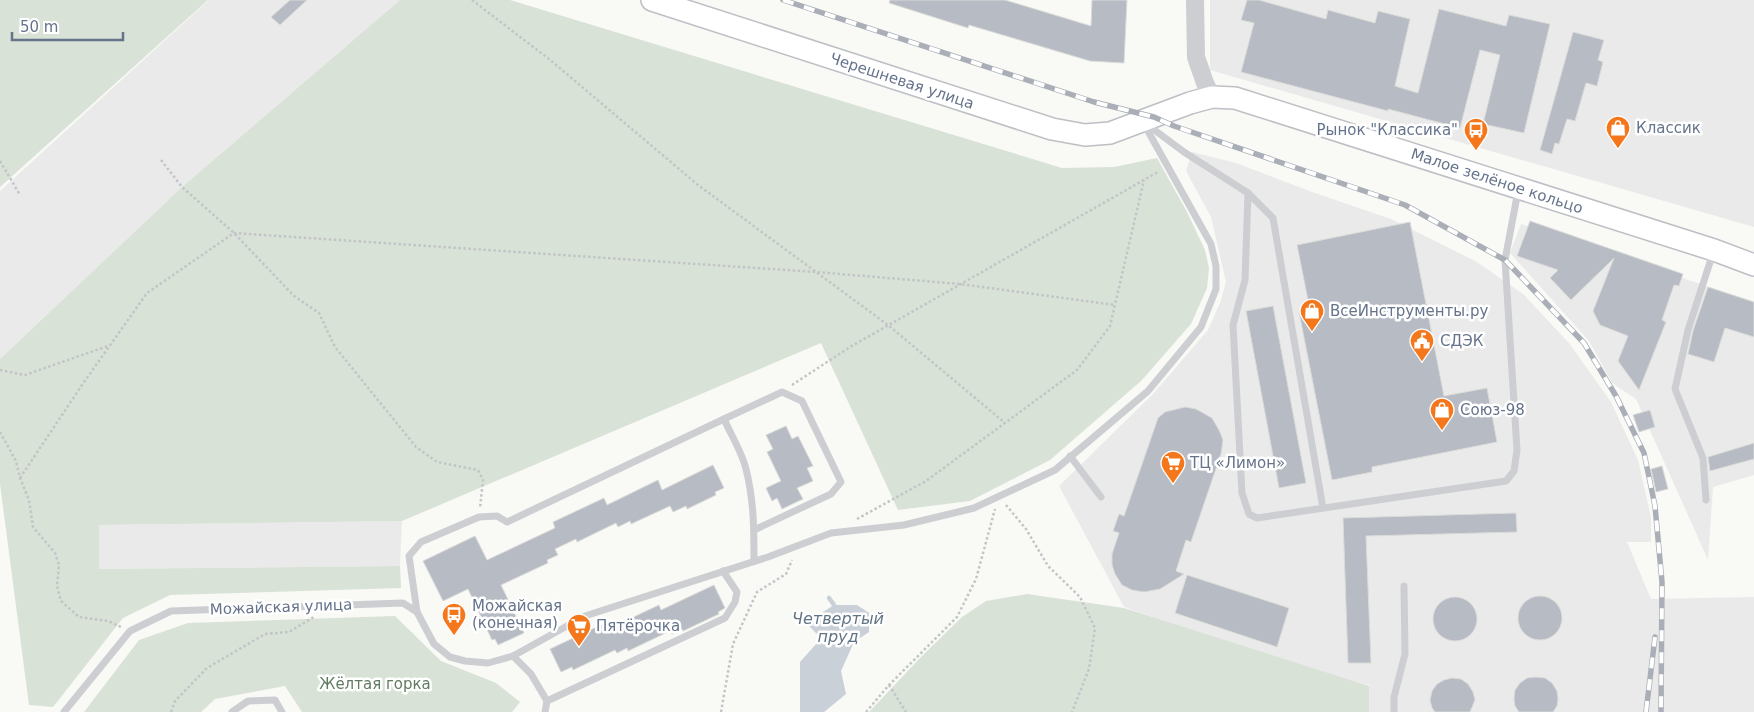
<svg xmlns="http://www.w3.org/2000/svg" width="1754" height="712" font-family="'DejaVu Sans',sans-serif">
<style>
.built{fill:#eaeaea}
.green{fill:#d9e2d7}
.water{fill:#c9d0d7}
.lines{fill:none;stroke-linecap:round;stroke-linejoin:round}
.stream{stroke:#c9d0d7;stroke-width:4.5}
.building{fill:#b6bbc4;stroke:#dbdbd9}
.primary-casing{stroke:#bcbfc4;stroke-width:24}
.path{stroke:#c2c4c7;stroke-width:2.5;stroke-dasharray:2.5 2.5;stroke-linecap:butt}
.service{stroke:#ccced2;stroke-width:7}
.tertiary{stroke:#ccced2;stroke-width:18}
.primary{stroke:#fff;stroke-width:21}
.rail-casing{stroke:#aaafb7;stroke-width:5.5}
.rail{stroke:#fff;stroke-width:4;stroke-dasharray:11;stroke-linecap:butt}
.labels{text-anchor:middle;stroke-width:5;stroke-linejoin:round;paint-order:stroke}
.street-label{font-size:15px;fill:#65738b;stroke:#fff}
.poi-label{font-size:15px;fill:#65738b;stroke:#fff;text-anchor:start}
.park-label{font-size:15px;fill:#617b61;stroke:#fff}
.water-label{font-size:16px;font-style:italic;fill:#617585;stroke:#fff}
</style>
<rect width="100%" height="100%" fill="#f9f9f6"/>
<g class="built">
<path d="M209,0H400L182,187L0,359V191Z"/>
<path d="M1210,0H1754V227L1210,70Z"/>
<path d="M1192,152L1236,163L1312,192L1391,219L1477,262L1523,294L1569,343L1611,402L1638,460L1651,517V542H1627L1651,599L1754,597V712H1369V685L1312,673L1124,607L1059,486L1153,394L1208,330L1220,303L1226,282L1211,217L1186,171Z"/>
<path d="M1521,224L1754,302V475L1713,487L1708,560L1636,399L1612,383L1589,341L1510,253Z"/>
<path d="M402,521L400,566L98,569V525Z"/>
</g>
<g class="green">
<path d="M0,0H208L0,187Z"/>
<path d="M400,0H510L1062,168L1114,167L1157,158L1187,212L1205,250L1209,268L1207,288L1191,324L1141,381L1050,460L970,501L898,510L821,343L402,521L99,525V569L400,566L401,588L170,595L123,618L53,707L29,705L0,484V359L182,187Z"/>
<path d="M1027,594L1124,608L1369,686V712H869L921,657L962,617L986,601Z"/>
<path d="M395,616L441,661L496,683L520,702L512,712H302L285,686L215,699L201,712H84L139,640L188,623Z"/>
</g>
<path class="water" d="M834,605H857L869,613V632L854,642L841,671L846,694L824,712H800V662L817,643L818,635L806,623Z"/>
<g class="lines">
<path class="stream" d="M829,598L834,605"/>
</g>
<g class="building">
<path d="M290,0H307L280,25L271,17Z"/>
<path d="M890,0H1005L1091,26L1092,0H1127L1124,63L1090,61L969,25L968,28L889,3Z"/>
<path d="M1247,0H1259L1326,19L1328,10L1375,23L1378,11L1410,19L1395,86L1418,93L1439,9L1506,26L1509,15L1550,24L1524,133L1483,124L1500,55L1480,50L1460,128L1388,109V111L1241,72L1254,23L1241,20Z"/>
<path d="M1573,32L1604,40L1598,60L1603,62L1597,86L1586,83L1575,121L1567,119L1559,144L1555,143L1552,154L1540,150Z"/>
<path d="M1530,221L1683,274L1679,286L1674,285L1662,320L1666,322L1639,390L1618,361L1628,336L1600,325L1593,311L1614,258L1571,300L1550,278L1558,270L1517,256Z"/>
<path d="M1410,222L1444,396L1487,388L1497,442L1372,467V472L1332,480L1299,312L1310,310L1297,245Z"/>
<path d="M1708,287L1754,302V337L1725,328L1714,362L1688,354L1693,331Z"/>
<path d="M1273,306L1306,483L1279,488L1246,311Z"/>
<path d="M1185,407L1196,409L1212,418L1219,430L1223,440L1221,454L1191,542L1186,540L1176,571L1184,574L1160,589L1144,592L1132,590L1122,585L1115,574L1112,565V554L1119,533L1113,531L1119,514L1124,516L1158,418L1165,412Z"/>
<path d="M1650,410L1655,427L1639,432L1633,415Z"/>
<path d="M786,426L792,439L798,436L813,466L807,468L813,481L797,488L803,499L782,509L777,498L772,501L766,488L781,481L767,452L773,449L766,435Z"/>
<path d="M1754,443V459L1710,471L1708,457Z"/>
<path d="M713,465L724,488L715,492L716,495L687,509L686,506L673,512L670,506L631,524L630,521L618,527L616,523L577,542L576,539L555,549L558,555L547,560L548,563L501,585L524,633L498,645L495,639L492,640L468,589L443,601L423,561L475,536L487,560L555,528L553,522L604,498L607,505L658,480L662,490Z"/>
<path d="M1662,466L1668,489L1656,492L1651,469Z"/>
<path d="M1516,513L1517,532L1366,536L1371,663H1348L1343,518Z"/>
<path d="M1187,575L1289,608L1277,647L1175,613Z"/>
<path d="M714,585L725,608L718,612L719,614L683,631L682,629L672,634L670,631L628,651L627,648L617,653L615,650L573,670L572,667L561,672L550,649L603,624L606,630L659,605L661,610Z"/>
<circle cx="1540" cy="618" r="22"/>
<circle cx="1455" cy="619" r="22"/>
<path d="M1535,677L1545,678L1552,683L1557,691L1558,699L1557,706L1553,712H1519L1515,706L1514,699L1515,690L1520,683L1527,678Z"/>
<path d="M1452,678L1461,679L1468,684L1473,692L1475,700L1470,712H1435L1432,708L1430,700L1432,691L1437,684L1444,680Z"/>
</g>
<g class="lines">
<defs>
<path id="primary" d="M652,0L1052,129L1085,135L1110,133L1190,103L1212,97L1235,98L1714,250L1754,265"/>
</defs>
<use href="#primary" class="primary-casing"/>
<g class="path">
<path d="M472,0L549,59L698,185L888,325L1005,423"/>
<path d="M161,160L182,187L234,233L294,296L319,313L335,347L416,447L437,462L478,470L483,480L480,508"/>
<path d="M0,161L20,195"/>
<path d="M0,370L25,375L108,346"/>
<path d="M792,385L850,347L1158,172"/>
<path d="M0,432L16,461L20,478L29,500L33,527L55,553L59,565L57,586L61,601L79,617L108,621L121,627"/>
<path d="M20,478L82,385L147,293L234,233L816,272L960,284L1115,305"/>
<path d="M1006,505L1026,529L1048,566L1080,597L1095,628L1089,669L1072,712"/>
<path d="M857,519L926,481L1077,370L1110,326L1144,180"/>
<path d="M889,685L906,712"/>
<path d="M171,712L175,701L207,668L265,634L289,632L314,617"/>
<path d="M721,712L733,644L757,592L786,574L792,560"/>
<path d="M866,712L889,685L957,617L976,579L995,509"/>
</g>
<g class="service">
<path d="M1145,123L1184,152L1248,193L1273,218L1323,508"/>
<path d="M1248,193L1245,280L1233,325L1242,493L1249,514L1257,518L1506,481L1514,471L1517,450L1505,260L1518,191"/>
<path d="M1070,456L1101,497"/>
<path d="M1706,500L1703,458L1675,389L1688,330L1713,253"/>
<path d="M754,530L831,494L841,482L802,401L782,392L724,419C731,435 742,452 746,469C754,501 754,529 754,561"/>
<path d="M417,612L409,556L421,542L479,517L497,516L507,522L724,419"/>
<path d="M513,656L531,674L547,701L545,712"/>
<path d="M547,701L725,618L735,602L737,592L723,571"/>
<path d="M64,712L130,631L171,611L403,603L417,612L434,644L450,657L465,661L488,663L513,656L585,616L768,557L831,533L904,525L974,508L1055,470L1148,391L1201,327L1216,289V266L1211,244L1144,124"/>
<path d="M232,712L248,701L275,700L282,712"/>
<path d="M1394,712V697L1405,654L1404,586"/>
</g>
<path class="tertiary" d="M1195,0L1196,57L1205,83L1212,97"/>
<use href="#primary" class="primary"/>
<defs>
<g id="rail">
<path d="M783,0L1094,102L1154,117L1174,126L1405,205L1505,260L1584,343L1616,396L1644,453L1655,506L1662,582L1661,712"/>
<path d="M1646,712L1655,637"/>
</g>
</defs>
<use href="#rail" class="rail-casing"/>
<use href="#rail" class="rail"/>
</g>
<defs>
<symbol id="shop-pin" viewBox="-11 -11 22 30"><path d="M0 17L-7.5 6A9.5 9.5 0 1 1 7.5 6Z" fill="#f4771b" stroke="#fff"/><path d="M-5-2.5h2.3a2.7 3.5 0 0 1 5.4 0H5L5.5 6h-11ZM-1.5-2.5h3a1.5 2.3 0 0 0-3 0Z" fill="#fff"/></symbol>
<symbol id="bus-pin" viewBox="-11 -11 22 30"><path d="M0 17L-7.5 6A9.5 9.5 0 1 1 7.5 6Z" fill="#f4771b" stroke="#fff"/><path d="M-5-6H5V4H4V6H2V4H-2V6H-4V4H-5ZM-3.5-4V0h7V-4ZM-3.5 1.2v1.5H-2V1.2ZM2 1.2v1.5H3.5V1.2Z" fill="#fff"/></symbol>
<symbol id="civic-pin" viewBox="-11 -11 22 30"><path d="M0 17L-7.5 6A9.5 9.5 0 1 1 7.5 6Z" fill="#f4771b" stroke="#fff"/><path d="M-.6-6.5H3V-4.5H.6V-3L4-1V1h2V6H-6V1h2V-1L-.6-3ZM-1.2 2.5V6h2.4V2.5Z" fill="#fff"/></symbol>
<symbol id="supermarket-pin" viewBox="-11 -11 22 30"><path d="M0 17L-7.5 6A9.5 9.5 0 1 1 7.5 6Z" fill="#f4771b" stroke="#fff"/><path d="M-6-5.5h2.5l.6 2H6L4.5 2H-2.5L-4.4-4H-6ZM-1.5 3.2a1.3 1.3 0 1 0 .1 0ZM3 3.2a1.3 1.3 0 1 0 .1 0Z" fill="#fff"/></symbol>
</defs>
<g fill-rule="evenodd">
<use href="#shop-pin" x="1604" y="114" width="28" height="38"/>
<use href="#bus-pin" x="1462" y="116" width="28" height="38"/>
<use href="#shop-pin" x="1298" y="297" width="28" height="38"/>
<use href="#civic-pin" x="1408" y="327" width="28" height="38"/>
<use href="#shop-pin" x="1428" y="396" width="28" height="38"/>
<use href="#supermarket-pin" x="1159" y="449" width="28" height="38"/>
<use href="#bus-pin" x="440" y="601" width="28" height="38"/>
<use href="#supermarket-pin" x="565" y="612" width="28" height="38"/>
</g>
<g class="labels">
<g class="street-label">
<text transform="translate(902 81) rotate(18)" y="5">Черешневая улица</text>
<text transform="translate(1497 181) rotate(18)" y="5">Малое зелёное кольцо</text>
<text transform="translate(281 607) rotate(-2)" y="5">Можайская улица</text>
</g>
<g class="poi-label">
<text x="1636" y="133">Классик</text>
<text x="1458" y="135" text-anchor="end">Рынок "Классика"</text>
<text x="1330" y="316">ВсеИнструменты.ру</text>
<text x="1440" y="346">СДЭК</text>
<text x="1460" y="415">Союз-98</text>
<text x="1190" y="468">ТЦ «Лимон»</text>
<text x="472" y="611">Можайская<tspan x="472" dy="17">(конечная)</tspan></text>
<text x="596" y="631">Пятёрочка</text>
</g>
<g class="park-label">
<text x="375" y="689">Жёлтая горка</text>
</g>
<g class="water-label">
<text x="838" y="624">Четвертый<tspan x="838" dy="18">пруд</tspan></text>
</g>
</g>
<path d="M12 32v8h111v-8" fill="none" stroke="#65738b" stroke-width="2.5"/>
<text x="20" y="32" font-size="15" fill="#65738b" stroke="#ffffff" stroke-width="4" paint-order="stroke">50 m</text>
</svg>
